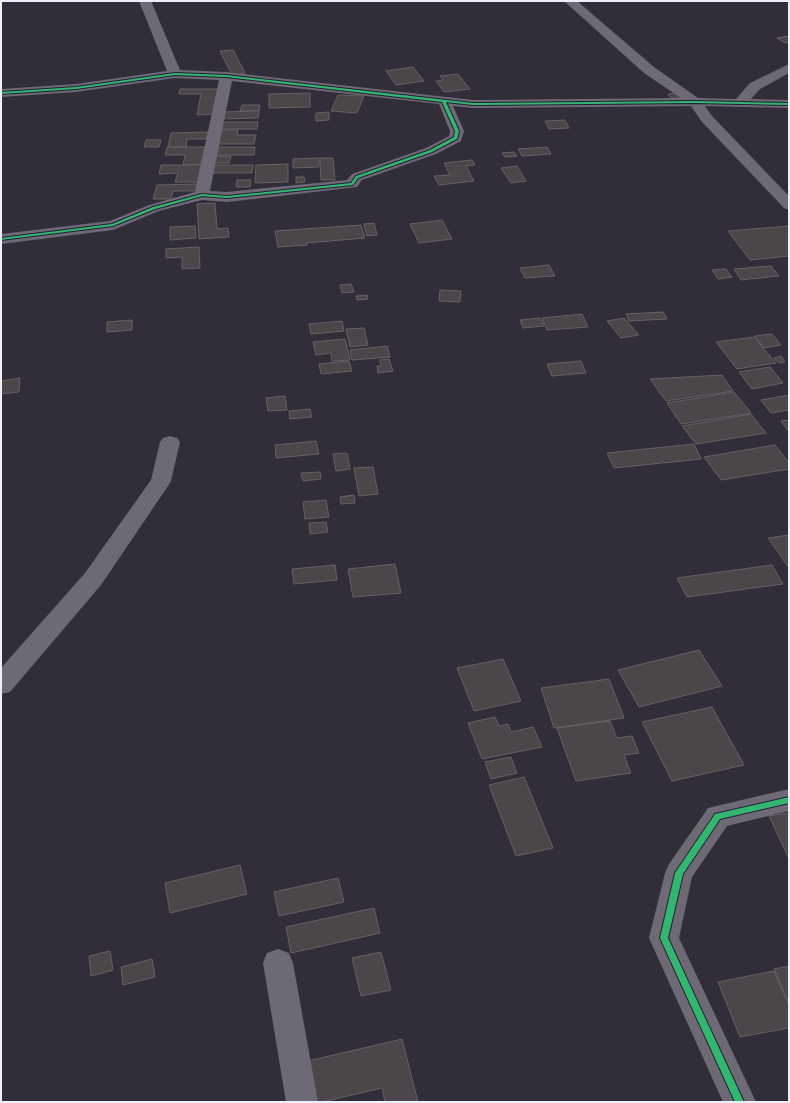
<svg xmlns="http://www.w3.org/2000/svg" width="790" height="1103" font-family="'Golos Text',sans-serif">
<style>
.building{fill:#4c454a;stroke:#676064}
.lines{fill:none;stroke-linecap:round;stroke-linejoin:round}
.minor{fill:#6d6a75;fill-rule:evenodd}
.cycleway-casing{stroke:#251e35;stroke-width:2}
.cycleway{fill:#33b770;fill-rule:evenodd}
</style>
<rect width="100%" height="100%" fill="#312e3a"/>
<g class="building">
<path d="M789,36V42L785,43L777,38Z"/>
<path d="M233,50L245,73L232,75L220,51Z"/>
<path d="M413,67L424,81L396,85L386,71Z"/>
<path d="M458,74L470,89L444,92L436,81L443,80L440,76Z"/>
<path d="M180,89H218L213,114L197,115L201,94H179Z"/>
<path d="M310,93V107L269,108V94Z"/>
<path d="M679,93L681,98H671L668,94Z"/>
<path d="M338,95L364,96L357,113L331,111Z"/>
<path d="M242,105H260L259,111H240Z"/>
<path d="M259,111L258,118L220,119L222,112Z"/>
<path d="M329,112V120L316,121V113Z"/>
<path d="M565,120L569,128L549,129L545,121Z"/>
<path d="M221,122H258L257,129H220Z"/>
<path d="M221,130H238L237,135H256L254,144H218Z"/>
<path d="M208,132L206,139H187L186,147H168L171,133Z"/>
<path d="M146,140H161L159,147H144Z"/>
<path d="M167,147H205L201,164L183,165L185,155H165Z"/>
<path d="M218,147H255L254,155H216Z"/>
<path d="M547,147L551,154L522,156L518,149Z"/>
<path d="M514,152L517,156L505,157L502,153Z"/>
<path d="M216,156H231L229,163H215Z"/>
<path d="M319,158V167L293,168V159Z"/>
<path d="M320,158H333L335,180H321Z"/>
<path d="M472,160L475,165L466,166L474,181L439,185L434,176L450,175L444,163Z"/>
<path d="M288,164V182L255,183L256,165Z"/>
<path d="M161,165H201L198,182H175L178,173L159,174Z"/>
<path d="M214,165H253L252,173H213Z"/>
<path d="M517,166L526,181L511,183L501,168Z"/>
<path d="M296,177H304L305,182L296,183Z"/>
<path d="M237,180H251L250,187H236Z"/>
<path d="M198,184L196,191H173L171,199H153L157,185Z"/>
<path d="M215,203L217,229L228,228L229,237L199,239L197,204Z"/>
<path d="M442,220L452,239L419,243L410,224Z"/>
<path d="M374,223L377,235L367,236L364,224Z"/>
<path d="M361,225L365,238L306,243L307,245L278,247L275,231Z"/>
<path d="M195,226L196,238L170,240V227Z"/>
<path d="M789,226V256L750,260L728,231Z"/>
<path d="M199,247L200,268L182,269V257L166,258V249Z"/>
<path d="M549,265L555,276L525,278L520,268Z"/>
<path d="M771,266L779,276L741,280L734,269Z"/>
<path d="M726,269L732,277L718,279L712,270Z"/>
<path d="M351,284L354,292L342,293L340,285Z"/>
<path d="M440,290L461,291L460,302L439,301Z"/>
<path d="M367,295L368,299L357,300L356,296Z"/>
<path d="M663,312L667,319L629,321L626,314Z"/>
<path d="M582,314L588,327L547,330L542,318Z"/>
<path d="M540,318L544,326L523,328L520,320Z"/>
<path d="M624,318L639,335L621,338L607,321Z"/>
<path d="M132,320V330L107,332V322Z"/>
<path d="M342,321L344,331L311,334L309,324Z"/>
<path d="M364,328L368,345L350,347L346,329Z"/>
<path d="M772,334L781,345L764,348L755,336Z"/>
<path d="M754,337L776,363L737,369L716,342Z"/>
<path d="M345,339L350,360L332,361L331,353L316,355L313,342Z"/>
<path d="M387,346L390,357L352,360L350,350Z"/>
<path d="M781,356L785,362L779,363L774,358Z"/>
<path d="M389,359L393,371L378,373L377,366H381L380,360Z"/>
<path d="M349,361L352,371L321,374L319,364Z"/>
<path d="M581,361L586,373L552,376L547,364Z"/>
<path d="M770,367L783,383L752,389L739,372Z"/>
<path d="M722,375L733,391L666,401L650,379Z"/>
<path d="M20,378L19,392L1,394V381Z"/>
<path d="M734,392L751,413L681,424L667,403Z"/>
<path d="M789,395V410L771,413L761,400Z"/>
<path d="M285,396L287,410L268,411L266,398Z"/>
<path d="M310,409L312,417L290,419L289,411Z"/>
<path d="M751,414L766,433L696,444L682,426Z"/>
<path d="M789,420V432L781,421Z"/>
<path d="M316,441L319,454L276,458L275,445Z"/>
<path d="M694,444L701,459L614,468L607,453Z"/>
<path d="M775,445L789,463V469L721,480L704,457Z"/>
<path d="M347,453L350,469L336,471L333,454Z"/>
<path d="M373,467L378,494L359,496L354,468Z"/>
<path d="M320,472L321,479L303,481L301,473Z"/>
<path d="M354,495L355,503L341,504L340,497Z"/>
<path d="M326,500L329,517L305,519L303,502Z"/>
<path d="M326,522L328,532L310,534L309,523Z"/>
<path d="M789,535V568L768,538Z"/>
<path d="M395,564L401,593L353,597L348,569Z"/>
<path d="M335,565L337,580L294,584L292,569Z"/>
<path d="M772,565L783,584L687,597L677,578Z"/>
<path d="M699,650L722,686L639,707L618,670Z"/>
<path d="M503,659L521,701L474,711L457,668Z"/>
<path d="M609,679L624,718L554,728L541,688Z"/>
<path d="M712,707L744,765L672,781L642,722Z"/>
<path d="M495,717L499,726L508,724L511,732L533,727L542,747L482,759L468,723Z"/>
<path d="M610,721L617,738L632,736L639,753L624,755L631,773L576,781L557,728Z"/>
<path d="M511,757L517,773L491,779L485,762Z"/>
<path d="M524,777L553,848L516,856L489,785Z"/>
<path d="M789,813V859L769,816Z"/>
<path d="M240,865L247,894L170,913L165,883Z"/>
<path d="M338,878L344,902L279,916L274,892Z"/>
<path d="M374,908L380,933L291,953L286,927Z"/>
<path d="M110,951L113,970L91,976L89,956Z"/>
<path d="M381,952L391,990L361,996L352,958Z"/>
<path d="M152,959L155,977L123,985L121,967Z"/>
<path d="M789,966V1003L774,969Z"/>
<path d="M774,971L789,1006V1028L740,1037L718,982Z"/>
<path d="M402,1039L418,1102H385L382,1088L322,1102H316L308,1061Z"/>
</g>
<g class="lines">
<g class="minor">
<path d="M139,1H151L180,70L226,72L473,100L681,98L644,73L564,1H577L654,67L698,98L736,99L750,83L789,64V73L760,89L751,99L789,100V108L705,106L712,116L789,196V210L784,208L702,122L691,106L473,108L453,106L464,131L461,141L436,154L362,180L357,187L227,202L202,200L159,211L113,230L1,244V234L110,221L149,205L195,192L219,80L175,78L76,92L1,97V89L76,84L167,71ZM232,81L439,104L450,131L449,136L426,148L352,174L347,180L227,192L210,191Z"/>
<path d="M170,436L177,438L180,442L171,481L168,486L101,585L10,692L1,694V668L85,573L151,480L160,442L163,438Z"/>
<path d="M789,789V811L727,826L692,877L679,938L756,1102H723L649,938L665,873L669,864L708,808Z"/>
<path d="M278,949L289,953L293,963L318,1102H286L263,963L267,953Z"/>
</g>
<defs>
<g id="cycleway">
<path d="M175,73L226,75L473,103L695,101L789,103V105L695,103L473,105L446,102L459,131L457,139L432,152L358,178L353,185L227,198L202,196L155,209L113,226L1,240V238L112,224L153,207L202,194L227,196L351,183L356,176L430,150L454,137L455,131L442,102L226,77L175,75L76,89L1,94V92L76,87Z"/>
<path d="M789,797V803L720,819L683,874L668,938L744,1102H735L660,938L675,873L715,814Z"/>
</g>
</defs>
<use href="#cycleway" class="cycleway-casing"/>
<use href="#cycleway" class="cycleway"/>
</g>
<rect width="790" height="1103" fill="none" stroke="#f0edfd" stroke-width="4"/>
</svg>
